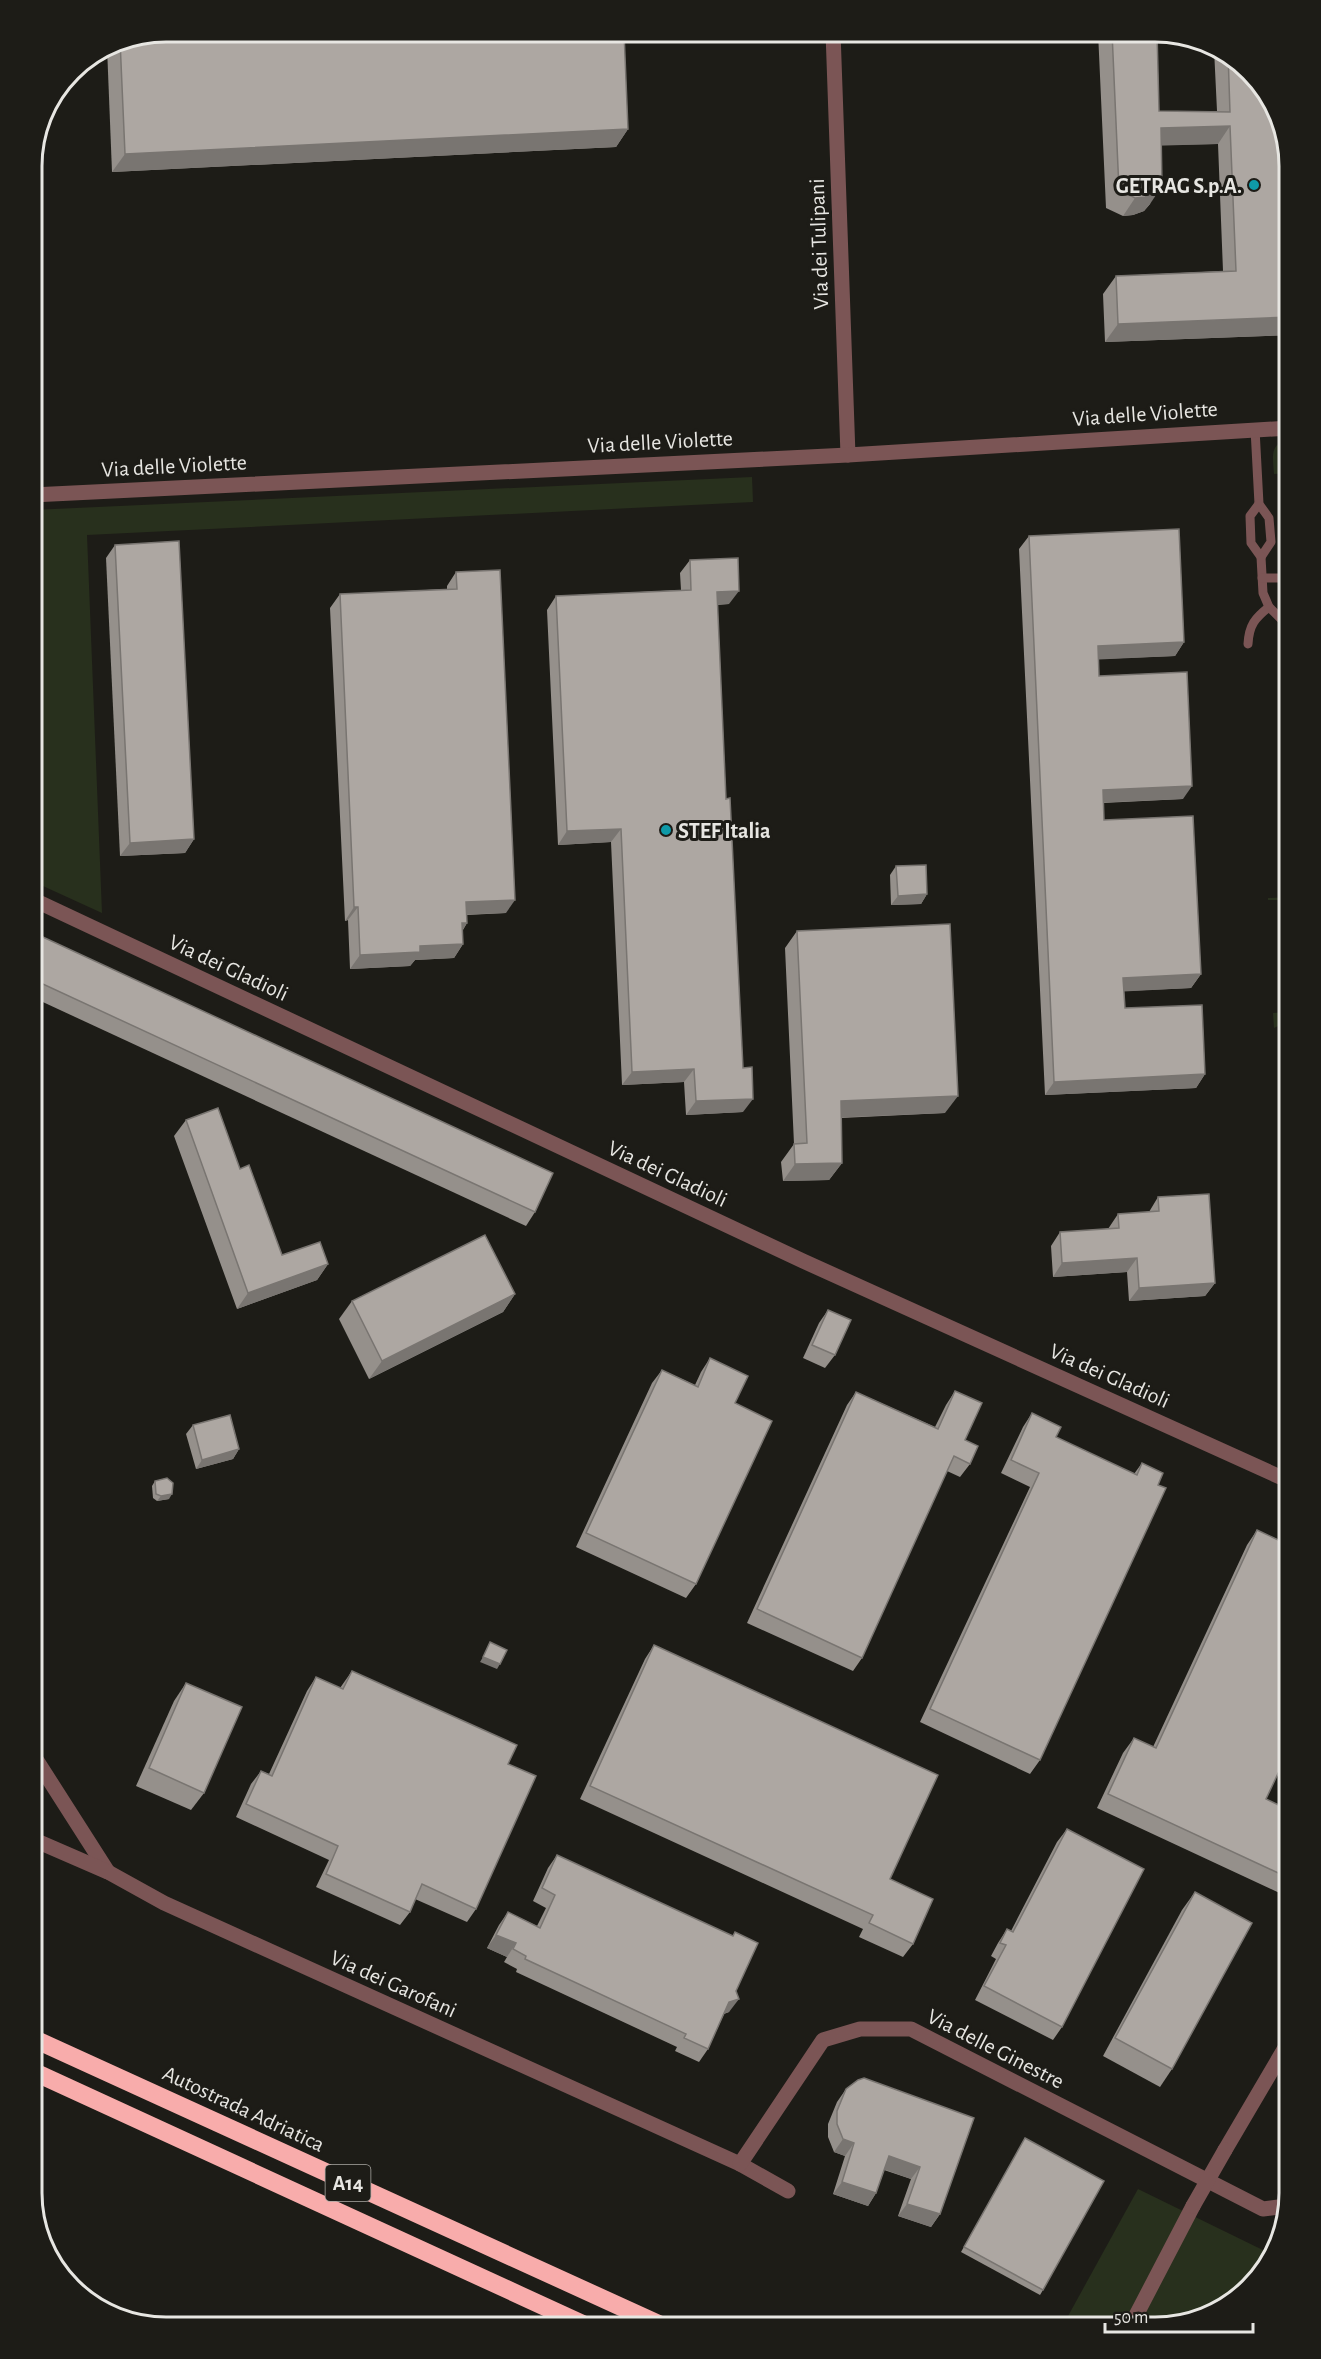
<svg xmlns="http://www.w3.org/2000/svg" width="1321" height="2359" font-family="'Alegreya Sans',sans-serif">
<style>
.green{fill:#28301d}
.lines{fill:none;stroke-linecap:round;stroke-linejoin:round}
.service{stroke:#7b5555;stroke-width:9}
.minor{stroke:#7b5555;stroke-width:15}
.motorway{stroke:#f8acab;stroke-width:18}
.minor-bridge{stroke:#7b5555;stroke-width:15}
.wall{fill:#95908b}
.shaded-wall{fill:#797571}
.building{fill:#ada7a2;stroke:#797571;stroke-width:1.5}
.culture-dot{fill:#0f9aa8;stroke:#1d1c17;stroke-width:2}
.labels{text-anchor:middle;stroke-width:6;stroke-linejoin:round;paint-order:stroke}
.shield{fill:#1d1c17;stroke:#aaa9a5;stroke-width:1.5}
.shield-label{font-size:21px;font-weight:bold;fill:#e7e6e2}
.poi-label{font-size:22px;font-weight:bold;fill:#e7e6e2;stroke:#1d1c17;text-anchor:end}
.street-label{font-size:22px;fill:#e7e6e2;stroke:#1d1c17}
.rim{fill:none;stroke:#e7e6e2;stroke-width:3}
</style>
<rect width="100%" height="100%" fill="#1d1c17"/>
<g class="green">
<path d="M1289,441V473L1274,474C1273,458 1269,442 1289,441Z"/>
<path d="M752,477L753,502L87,535L102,913L32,881V510Z"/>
<path d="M1289,897V1021L1274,1028L1273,1013L1287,1012L1284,900H1268V898Z"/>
<path d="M1138,2189L1271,2254L1267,2268L1214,2314L1155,2327H1062Z"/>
</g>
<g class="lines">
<g class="service">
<path d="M1255,429L1259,504L1269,518L1271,542L1261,557"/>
<path d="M1259,504L1250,516L1251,543L1261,557L1263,593L1269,607L1289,627"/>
<path d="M1262,578H1289"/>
<path d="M1248,644C1249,625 1255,618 1269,607"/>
</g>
<g class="minor">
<path d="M833,32L848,455"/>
<path d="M32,495L848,455L1289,428"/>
<path d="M32,899L803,1261L1289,1481"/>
<path d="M32,1753L108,1872"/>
<path d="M32,1839L108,1872L164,1903L740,2164L788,2191"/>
<path d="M1225,2150L1289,2041"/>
<path d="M740,2164L823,2040L860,2029H911L1263,2209L1286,2206"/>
<path d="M1130,2327L1193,2206"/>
</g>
<g class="motorway">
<path d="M32,2038L665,2327"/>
<path d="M32,2071L589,2327"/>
</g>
<path class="minor-bridge" d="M1193,2206L1225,2150"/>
</g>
<g class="wall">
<path d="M166,32L628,129L616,147L112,172L107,47L115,42Z"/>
<path d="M1098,32H1157L1159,111H1217L1214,49L1230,54L1290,335L1105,342L1103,294L1116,276L1223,271L1218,144L1161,145L1150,204L1144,211L1133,215L1123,216L1106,208Z"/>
<path d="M1029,536L1184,642L1175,656L1098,659L1099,676L1183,799L1103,803L1104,820L1201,974L1191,988L1124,991L1125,1008L1205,1074L1196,1088L1045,1095L1019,549Z"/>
<path d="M115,545L194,839L185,853L120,856L106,558Z"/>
<path d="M690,560L729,604L717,605L726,799L743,1112L686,1115L684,1082L622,1085L611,842L558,845L547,610L556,596L681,590L680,573Z"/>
<path d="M456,572L506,913L467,915V923L463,930V944L454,958L415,960L410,966L350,969L348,920L345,921L330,608L340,594L447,589V586Z"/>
<path d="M896,866L927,894L921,904L891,905L890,875Z"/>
<path d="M797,931L945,1113L841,1118L842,1163L829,1180L783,1181L781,1162L794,1144L785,948Z"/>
<path d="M32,932L535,1212L526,1226L32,997Z"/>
<path d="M186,1120L240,1169L282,1255L328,1264L317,1280L237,1309L174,1136Z"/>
<path d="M1158,1197L1215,1283L1205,1296L1129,1301L1127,1272L1053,1277L1051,1246L1060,1232L1108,1229L1118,1214L1149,1212Z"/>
<path d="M515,1294L503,1312L369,1379L339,1319L352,1301Z"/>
<path d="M828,1310L835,1355L825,1368L803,1358L819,1323Z"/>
<path d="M710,1358L735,1403L696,1584L686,1598L576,1547L652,1383L662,1370L695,1385L701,1372Z"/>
<path d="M955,1391L970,1464L960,1477L947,1471L862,1658L853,1671L747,1623L847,1405L856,1392L935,1427L946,1405Z"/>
<path d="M1032,1413L1056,1437L1134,1474L1142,1463L1040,1760L1030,1774L920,1722L1030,1487L1001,1473L1023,1427Z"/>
<path d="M193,1425L239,1449L233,1459L196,1469L186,1434Z"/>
<path d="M155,1481L169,1499L157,1501L153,1498L152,1486Z"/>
<path d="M1257,1530L1266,1799L1289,1810V1894L1288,1897L1097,1808L1123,1753L1134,1738L1153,1747L1247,1545Z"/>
<path d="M654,1645L890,1879L913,1944L903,1957L859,1937L863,1929L580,1799L645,1659Z"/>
<path d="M352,1671L508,1764L476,1909L467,1922L415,1899L410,1912L400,1925L316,1887L329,1860L236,1817L251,1784L261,1771L269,1774L307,1691L316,1677L340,1688Z"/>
<path d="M186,1683L204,1793L191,1810L136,1786L174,1701Z"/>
<path d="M1067,1829L1062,2027L1053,2040L975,2000L996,1959L991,1956L998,1943L1007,1929L1011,1931L1057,1842Z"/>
<path d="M557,1855L736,1991L729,2012L724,2014L708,2049L699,2062L675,2051L677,2047L516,1972L517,1969L504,1962L507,1957L487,1948L499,1925L508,1912L537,1926L546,1908L533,1901L548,1868Z"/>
<path d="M1195,1892L1172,2069L1160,2087L1103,2056L1182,1910Z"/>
<path d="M846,2089L974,2118L940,2214L931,2227L898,2216L911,2179L884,2170L876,2193L868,2206L833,2194L845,2156L834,2152L828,2137V2124L837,2102Z"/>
<path d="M1025,2138L1043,2290L1040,2295L961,2252Z"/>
</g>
<g class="shaded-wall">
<path d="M1230,126L1218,144L1148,146L1161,128Z"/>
<path d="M628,129L616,147L112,172L125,154Z"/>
<path d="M1162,186L1150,204L1144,211L1133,215L1123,216L1135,198Z"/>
<path d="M1290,317V335L1105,342L1118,324Z"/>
<path d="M739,591L729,604L707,605L717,592Z"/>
<path d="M1184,642L1175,656L1088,660L1098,646Z"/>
<path d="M1192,786L1183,799L1093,803L1103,790Z"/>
<path d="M621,829L611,842L558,845L567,831Z"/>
<path d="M194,839L185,853L120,856L130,843Z"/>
<path d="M927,894L921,904L891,905L898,896Z"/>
<path d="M515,900L506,913L457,915L466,902Z"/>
<path d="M354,907H358L348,920L345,921Z"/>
<path d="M462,923H467L458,937Z"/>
<path d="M463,944L454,958L415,960L410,966L350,969L360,955L420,946Z"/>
<path d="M1201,974L1191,988L1114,992L1123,978Z"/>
<path d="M694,1069L684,1082L622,1085L632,1072Z"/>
<path d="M1205,1074L1196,1088L1045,1095L1054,1082Z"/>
<path d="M958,1096L945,1113L828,1118L841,1101Z"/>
<path d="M753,1099L743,1112L686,1115L696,1101Z"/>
<path d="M842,1163L829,1180L783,1181L795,1164Z"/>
<path d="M1137,1258L1127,1272L1053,1277L1062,1263Z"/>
<path d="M328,1264L317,1280L237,1309L248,1293Z"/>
<path d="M1215,1283L1205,1296L1129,1301L1139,1288Z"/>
<path d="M515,1294L503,1312L369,1379L382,1361Z"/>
<path d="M239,1449L233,1459L196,1469L202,1460Z"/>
<path d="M172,1494L169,1499L157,1501L161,1496Z"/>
<path d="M483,1657L500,1664L497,1669L480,1662Z"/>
<path d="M496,1935L516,1943L507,1957L487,1948Z"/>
<path d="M739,1999L729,2012L720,2015L729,2002Z"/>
<path d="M843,2139L854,2143L845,2156L834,2152Z"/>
<path d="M889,2156L920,2167L911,2179L880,2168Z"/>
<path d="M842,2182L876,2193L868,2206L833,2194Z"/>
<path d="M907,2204L940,2214L931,2227L898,2216Z"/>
</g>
<g class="building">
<path d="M166,32H624L628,129L125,154L120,40Z"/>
<path d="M1112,32H1157L1159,111L1230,112L1228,53L1230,54L1276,107L1290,166V317L1118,324L1116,276L1236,271L1230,126L1161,128L1162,186L1156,193L1145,197L1135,198L1119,190Z"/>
<path d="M1179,529L1184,642L1098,646L1099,676L1187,672L1192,786L1103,790L1104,820L1193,816L1201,974L1123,978L1125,1008L1202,1005L1205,1074L1054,1082L1029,536Z"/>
<path d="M179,541L194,839L130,843L115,545Z"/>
<path d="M738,558L739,591L717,592L726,799L730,798L743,1068L752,1067L753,1099L696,1101L694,1069L632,1072L621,829L567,831L556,596L691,590L690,560Z"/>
<path d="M500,570L515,900L466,902L467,923H462L463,944L420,946V952L360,955L358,907H354L340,594L457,589L456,572Z"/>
<path d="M926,865L927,894L898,896L896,866Z"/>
<path d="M950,924L958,1096L841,1101L842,1163L795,1164L794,1144L807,1143L797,931Z"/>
<path d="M32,932L553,1173L535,1212L32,979Z"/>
<path d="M218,1108L240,1169L249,1165L282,1255L320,1242L328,1264L248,1293L186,1120Z"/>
<path d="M1209,1194L1215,1283L1139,1288L1137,1258L1062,1263L1060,1232L1119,1228L1118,1214L1159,1211L1158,1197Z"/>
<path d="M485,1235L515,1294L382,1361L352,1301Z"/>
<path d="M828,1310L851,1320L835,1355L812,1345Z"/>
<path d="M710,1358L748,1376L735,1403L772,1421L696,1584L586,1533L662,1370L698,1387Z"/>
<path d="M955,1391L982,1403L965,1440L978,1446L970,1464L954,1456L862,1658L757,1609L856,1392L938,1429Z"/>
<path d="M1032,1413L1061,1427L1056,1437L1137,1475L1142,1463L1163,1473L1158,1485L1166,1488L1040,1760L930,1709L1039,1473L1011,1460Z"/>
<path d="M230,1415L239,1449L202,1460L193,1425Z"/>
<path d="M167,1478L173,1483L172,1494L161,1496L156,1494L155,1481Z"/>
<path d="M1257,1530L1289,1545V1750L1266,1799L1289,1810V1878L1108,1794L1134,1738L1156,1748Z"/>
<path d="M490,1642L507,1650L500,1664L483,1657Z"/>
<path d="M654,1645L938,1775L890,1879L933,1899L913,1944L869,1923L873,1915L590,1786Z"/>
<path d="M352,1671L517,1745L508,1764L536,1776L476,1909L422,1884L410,1912L326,1874L338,1846L246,1804L261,1771L272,1776L316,1677L343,1689Z"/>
<path d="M186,1683L242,1707L204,1793L149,1768Z"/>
<path d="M1067,1829L1144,1869L1062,2027L984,1986L1006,1945L1000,1943L1007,1929L1013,1932Z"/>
<path d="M557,1855L733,1936L735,1932L758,1943L736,1991L739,1999L729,2002L708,2049L684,2038L686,2034L525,1959L526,1956L513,1949L516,1943L496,1935L508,1912L540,1928L555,1895L542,1888Z"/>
<path d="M1195,1892L1252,1923L1172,2069L1115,2038Z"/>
<path d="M864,2078L974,2118L940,2214L907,2204L920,2167L889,2156L876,2193L842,2182L854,2143L843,2139L837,2124V2111L846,2089L858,2080Z"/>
<path d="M1025,2138L1104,2181L1043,2290L964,2247Z"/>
</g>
<g class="culture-dot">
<circle cx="1254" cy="185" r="6"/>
<circle cx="666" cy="830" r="6"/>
</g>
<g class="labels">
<rect class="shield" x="325.5" y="2165" width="45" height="36" rx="4.5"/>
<g class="shield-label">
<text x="348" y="2190">A14</text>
</g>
<g class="poi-label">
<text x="1242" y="193">GETRAG S.p.A.</text>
<text x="678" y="838" text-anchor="start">STEF Italia</text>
</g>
<g class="street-label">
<text transform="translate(818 244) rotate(-92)" y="8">Via dei Tulipani</text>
<text transform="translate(1145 413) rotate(-4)" y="8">Via delle Violette</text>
<text transform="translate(660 441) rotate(-3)" y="8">Via delle Violette</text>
<text transform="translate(174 465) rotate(-3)" y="8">Via delle Violette</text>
<text transform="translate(229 967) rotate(25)" y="8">Via dei Gladioli</text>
<text transform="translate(668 1173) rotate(25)" y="8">Via dei Gladioli</text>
<text transform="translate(1110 1375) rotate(24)" y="8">Via dei Gladioli</text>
<text transform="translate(394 1983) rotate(24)" y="8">Via dei Garofani</text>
<text transform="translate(996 2048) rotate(27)" y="8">Via delle Ginestre</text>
<text transform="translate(244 2108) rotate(25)" y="8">Autostrada Adriatica</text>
</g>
</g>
<path d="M0 0H1321V2359H0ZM166 42H1155A124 124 0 0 1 1279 166V2193A124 124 0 0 1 1155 2317H166A124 124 0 0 1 42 2193V166A124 124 0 0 1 166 42Z" fill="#1d1c17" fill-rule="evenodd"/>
<path class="rim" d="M166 42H1155A124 124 0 0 1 1279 166V2193A124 124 0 0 1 1155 2317H166A124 124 0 0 1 42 2193V166A124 124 0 0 1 166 42Z"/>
<path d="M1105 2323v9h148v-9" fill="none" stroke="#e7e6e2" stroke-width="3"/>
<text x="1114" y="2323" font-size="18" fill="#e7e6e2" stroke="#1d1c17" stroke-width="4.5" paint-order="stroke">50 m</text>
</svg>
